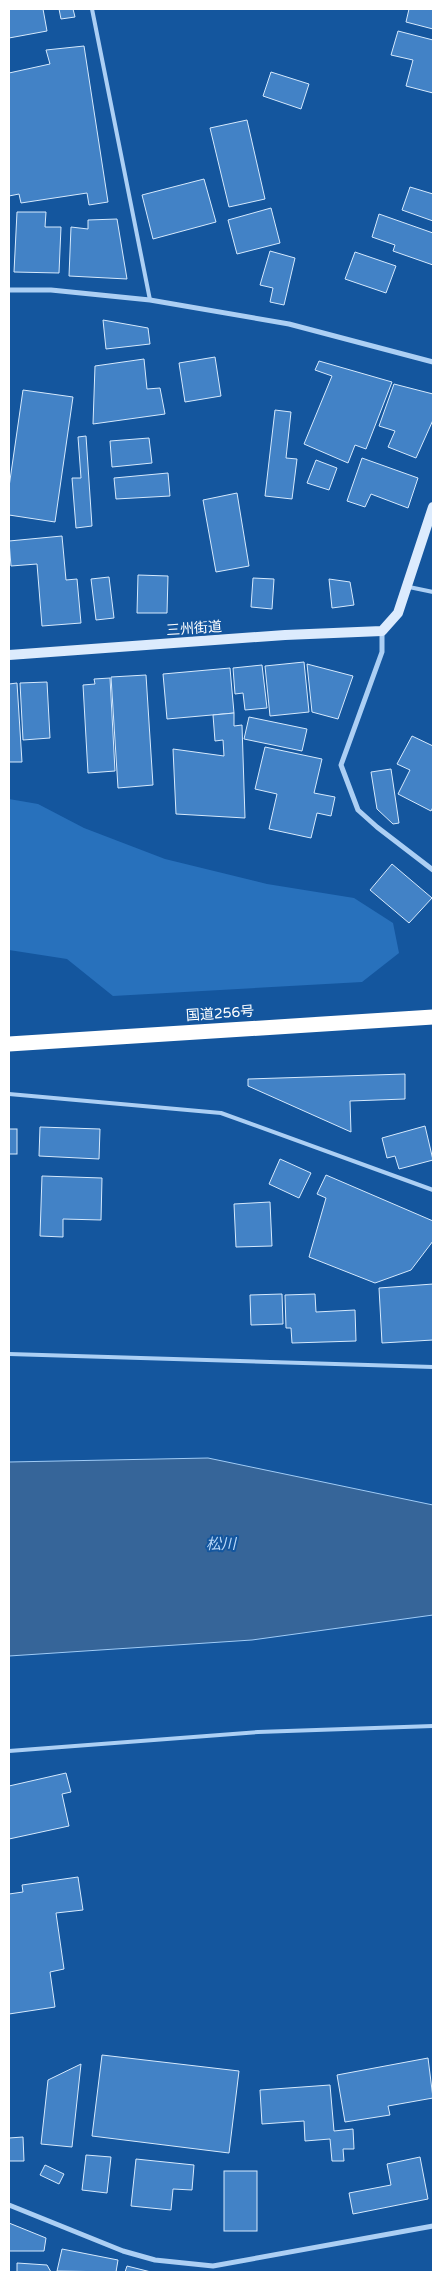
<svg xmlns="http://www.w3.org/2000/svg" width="442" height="2281" font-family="'Varela Round','Noto Sans JP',sans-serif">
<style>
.green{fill:#2871bc}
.water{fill:#366599;stroke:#9fcbf6}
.building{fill:#4282c6;stroke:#d5e9fd}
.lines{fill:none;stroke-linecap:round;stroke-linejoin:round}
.lane{stroke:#accff4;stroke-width:4}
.street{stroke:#accff4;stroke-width:5}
.secondary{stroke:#dcebfd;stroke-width:10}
.highway{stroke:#fff;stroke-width:15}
.labels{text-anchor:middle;stroke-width:4;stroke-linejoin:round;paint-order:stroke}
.street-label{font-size:14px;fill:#fff;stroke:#14569e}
.water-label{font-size:15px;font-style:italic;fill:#b9d9fa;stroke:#14569e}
</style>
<rect width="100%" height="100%" fill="#14569e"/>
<path class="green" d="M9,799L38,804L84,828L165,859L267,884L354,898L393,923L399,953L362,982L113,996L67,959L9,950Z"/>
<path class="water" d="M208,1458L433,1505V1615L252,1640L9,1656V1462Z"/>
<g class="building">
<path d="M9,9H43L47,31L9,38Z"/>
<path d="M59,9H73L75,17L61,19Z"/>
<path d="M409,9H433V29L406,22Z"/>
<path d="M398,31L433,40V93L406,86L413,60L391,55Z"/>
<path d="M84,46L108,202L89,205L87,193L21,203L19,194L9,196V73L50,64L46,50Z"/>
<path d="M271,72L309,84L301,109L263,96Z"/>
<path d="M247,120L265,199L229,207L210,128Z"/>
<path d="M204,179L216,222L153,239L142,195Z"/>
<path d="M410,187L433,194V221L402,210Z"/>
<path d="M271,208L280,243L237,254L228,220Z"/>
<path d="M17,212H46L45,227H61L59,273L14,272Z"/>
<path d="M379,214L433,233V265L393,251L395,245L372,237Z"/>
<path d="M117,219L127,279L69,276L71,227L88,229V220Z"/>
<path d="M270,251L295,258L284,305L270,302L273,288L260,285Z"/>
<path d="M355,252L396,266L386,293L345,279Z"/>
<path d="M103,320L148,328L150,344L106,349Z"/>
<path d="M215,357L221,396L185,402L179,363Z"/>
<path d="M144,359L147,389L160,388L165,414L93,424L95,366Z"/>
<path d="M319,361L392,382L366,449L355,445L348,463L304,444L332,376L315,370Z"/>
<path d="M394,384L433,394V420L416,458L388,447L395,431L379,426Z"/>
<path d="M23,390L73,397L55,522L9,515V487Z"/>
<path d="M275,410L291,412L286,458L297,459L292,499L265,496Z"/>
<path d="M86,436L92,526L76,528L72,478H81L78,437Z"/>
<path d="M149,438L152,463L112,467L110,441Z"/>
<path d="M362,458L418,478L408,508L371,494L365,507L347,501Z"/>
<path d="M316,460L337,468L329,490L307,483Z"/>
<path d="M168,473L170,496L116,499L114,478Z"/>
<path d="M237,493L249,566L216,572L203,500Z"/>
<path d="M62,536L66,580L77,579L81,623L42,626L37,564L11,566L9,541Z"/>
<path d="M138,575L168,576L167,613H137Z"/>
<path d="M109,577L114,618L96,620L91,579Z"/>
<path d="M253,578L274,579L272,609L251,607Z"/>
<path d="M329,579L350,582L354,605L332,608Z"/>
<path d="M304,662L309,712L270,716L265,666Z"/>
<path d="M307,664L353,676L338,719L312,712Z"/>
<path d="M262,665L267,708L245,710L243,693L235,694L233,668Z"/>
<path d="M230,668L234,713L167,719L163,674Z"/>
<path d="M146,675L153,785L118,788L111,677Z"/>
<path d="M110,678L115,771L88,773L83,685L95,684L94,679Z"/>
<path d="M47,682L50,738L23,740L20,683Z"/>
<path d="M17,683L22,762H9V684Z"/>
<path d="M234,713V726L242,725L245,818L176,814L173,749L224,756L223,740L215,741L213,715Z"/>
<path d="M249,717L307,729L302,751L244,739Z"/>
<path d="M412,736L433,746V807L431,811L398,794L410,770L397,764Z"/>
<path d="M265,747L322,759L314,793L335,797L331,816L317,813L311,838L269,829L277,794L255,789Z"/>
<path d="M391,769L399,823L393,824L377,809L371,772Z"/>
<path d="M392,864L432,898L409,923L370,890Z"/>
<path d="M405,1074V1099L350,1101L351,1132L248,1086V1079Z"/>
<path d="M425,1126L433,1160L399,1169L395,1156L387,1158L382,1138Z"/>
<path d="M40,1127L100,1129L99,1159L39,1156Z"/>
<rect x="9" y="1129" width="8" height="25"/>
<path d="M280,1159L311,1173L299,1198L269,1184Z"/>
<path d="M326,1175L433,1221V1241L411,1270L375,1283L309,1257L326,1198L317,1194Z"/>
<path d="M42,1176L102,1178L101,1220L63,1219V1237L40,1236Z"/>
<path d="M270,1202L272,1246L236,1247L234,1204Z"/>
<path d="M433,1284V1340L382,1343L379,1288Z"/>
<path d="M282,1294L283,1324L251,1325L250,1295Z"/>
<path d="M315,1294L316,1312L355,1310L356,1341L292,1343L291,1328H286L285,1295Z"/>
<path d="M66,1773L71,1792L62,1794L69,1826L9,1839V1786Z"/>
<path d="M78,1877L83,1910L56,1913L64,1969L50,1972L55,2007L9,2014V1894L23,1892L22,1885Z"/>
<path d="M102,2055L239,2071L229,2153L92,2136Z"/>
<path d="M428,2058L433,2098L388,2106L390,2115L345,2122L337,2075Z"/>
<path d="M81,2064L72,2147L41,2144L48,2080Z"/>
<path d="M330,2085L334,2131L353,2129L354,2149H343L344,2161H332L330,2139L305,2141L304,2121L262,2124L260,2090Z"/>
<path d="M23,2137L24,2161H9V2138Z"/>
<path d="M86,2155L111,2157L107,2193L82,2190Z"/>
<path d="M420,2157L428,2199L353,2214L349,2193L391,2185L387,2164Z"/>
<path d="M136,2159L194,2165L192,2190L173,2189L171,2210L131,2206Z"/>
<path d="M45,2165L64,2174L59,2184L40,2175Z"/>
<rect x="224" y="2171" width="33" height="60"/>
<path d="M9,2223L46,2238L44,2251H9Z"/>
<path d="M62,2249L118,2260L116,2272L57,2271Z"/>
<path d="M17,2263L47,2265L51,2272H17Z"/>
<path d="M127,2266L151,2272H125Z"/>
</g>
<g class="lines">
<g class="lane">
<path d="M92,9L150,300"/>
<path d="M409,587L433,592"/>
<path d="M9,1094L221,1113L433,1190"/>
<path d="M9,1354L433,1367"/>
<path d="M9,1751L258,1732L433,1726"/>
</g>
<g class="street">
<path d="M9,290H51L150,300L289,324L433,362"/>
<path d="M382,631V652L341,765L358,810L377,827L433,870"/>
<path d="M9,2205L123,2251L155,2260L213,2266L433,2226"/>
</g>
<path class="secondary" d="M9,655L285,635L382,631L398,613L433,507"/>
<path class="highway" d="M9,1044L433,1017"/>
</g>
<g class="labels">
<g class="street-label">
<text transform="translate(194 628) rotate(-4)" y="5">三州街道</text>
<text transform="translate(220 1013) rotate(-4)" y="5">国道256号</text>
</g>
<g class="water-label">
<text transform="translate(221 1544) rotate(-1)" y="5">松川</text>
</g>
</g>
<rect width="442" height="2281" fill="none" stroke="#ffffff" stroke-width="20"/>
</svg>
